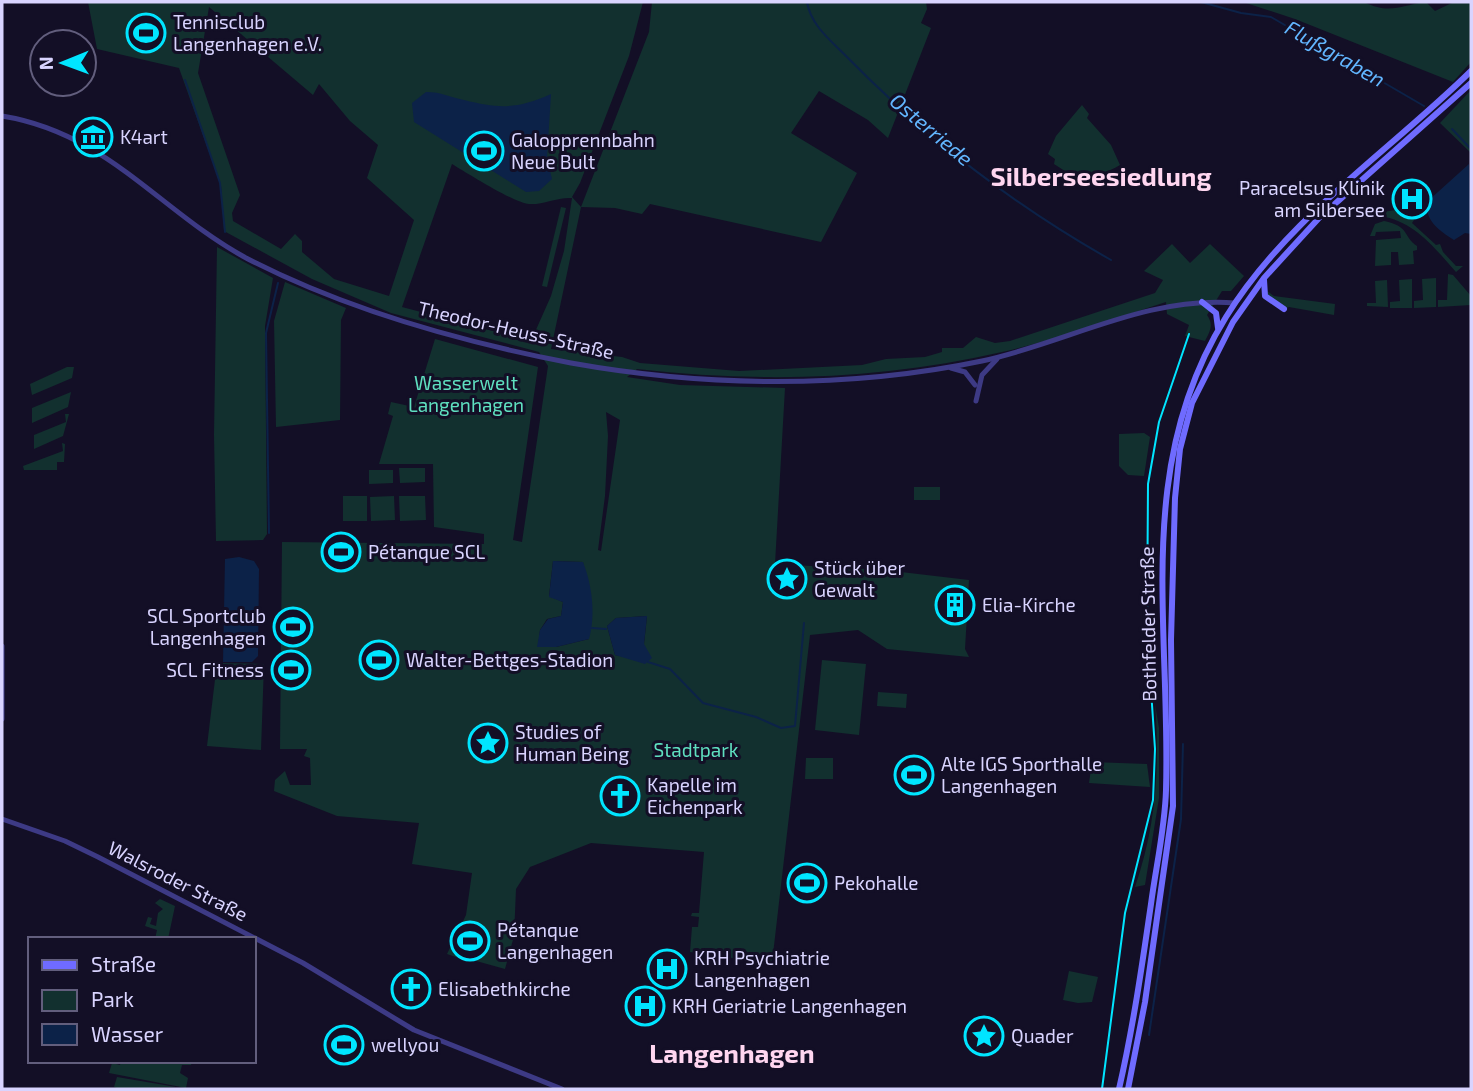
<svg xmlns="http://www.w3.org/2000/svg" width="1473" height="1091" font-family="'Exo 2',sans-serif">
<style>
.green{fill:#12302f;fill-rule:evenodd}
.water{fill:#0c2248}
.lines{fill:none;stroke-linecap:round;stroke-linejoin:round}
.stream{stroke:#0c2248;stroke-width:2}
.tertiary{stroke:#3d3a85;stroke-width:5}
.secondary{stroke:#6f6bff;stroke-width:6}
.tram{stroke:#00e5ff;stroke-width:2}
.labels{text-anchor:middle;stroke-width:6;stroke-linejoin:round;paint-order:stroke}
.poi-label{font-size:19px;fill:#d9d4ff;stroke:#130f26;text-anchor:start}
.street-label{font-size:19px;fill:#d9d4ff;stroke:#130f26}
.park-label{font-size:19px;fill:#5fe0c0;stroke:#130f26}
.water-label{font-size:21px;font-style:italic;fill:#62b6ff;stroke:#130f26}
.district-label{font-size:26px;font-weight:bold;fill:#ffd6f0;stroke:#130f26}
</style>
<rect width="100%" height="100%" fill="#130f26"/>
<g class="green">
<path d="M88,2H643L629,56L580,183L572,197L581,207L649,32L652,2H926L927,9L921,23L931,28L888,138L868,120L819,91L791,133L857,173L821,242L650,204L642,214L615,208L581,207L551,349L622,357L640,363L739,371L862,365L886,359L925,357L942,352V348H963L976,337L995,343L1010,341L1155,293L1163,280L1144,271L1172,244L1190,263L1210,244L1244,276L1231,291H1222L1207,315C1214,325 1210,331 1205,341L1185,336L1189,325L1167,314L1166,302C1112,319 1057,340 1002,352C881,380 760,383 637,369L627,377L680,385L785,388L775,564L884,570L969,580L965,649L969,657L887,649L858,630L810,635L772,963L740,955L739,959L690,952L692,927H698L699,917L691,916L692,913H699L704,852L591,843L530,867L516,889L514,936L505,969L469,959L468,961L447,954L466,915L472,873L412,864L419,823L337,816L274,791L275,780L285,771L290,785H311L310,758L304,756L307,749H280L282,542L484,544V534L434,527L433,464H379L393,416L388,414L391,402L414,407L435,339L538,367L513,540L522,542L548,366L539,352L391,313L312,279L224,231L221,186L179,68L97,49ZM209,7L313,95L319,84L350,121L378,145L367,178L414,220L389,296L334,279L302,252V241L295,234L281,249L233,221L232,213L240,195L198,73ZM452,164C467,173 514,203 529,204C543,205 557,197 572,198L564,251L551,296L531,341L402,307ZM606,412L620,420L601,551L598,550L605,496L608,436ZM553,561L583,562L589,639L556,647H538L540,630L547,619L561,616L563,602L549,596ZM647,616L644,644L631,658L615,655L607,626L616,618Z"/>
<path d="M1243,2H1364C1390,15 1401,5 1426,2L1435,11L1454,2H1471V62L1453,82L1295,19Z"/>
<path d="M1471,90V153L1440,123Z"/>
<path d="M1082,105L1089,114L1087,118L1111,145L1120,165C1107,173 1095,174 1082,182L1054,164L1055,159L1048,154L1056,136Z"/>
<path d="M561,207L566,208L547,287L542,286Z"/>
<path d="M1396,210L1413,211L1416,217L1412,223L1436,245L1440,244L1443,252L1456,266H1463L1456,272C1434,247 1414,221 1380,216L1382,212Z"/>
<path d="M1384,221C1410,226 1403,237 1417,246V250L1413,251L1414,264L1399,265L1398,252H1391V265L1375,266L1376,240L1401,238L1400,231L1376,232L1375,236H1370L1375,224Z"/>
<path d="M217,247L273,278L265,326L267,534L263,540L216,541L214,435Z"/>
<path d="M1448,274L1453,275L1471,296V305L1438,307V300H1447Z"/>
<path d="M1436,278V307L1414,308V301L1423,300L1422,279Z"/>
<path d="M1412,279V308H1390V302L1400,301L1399,280Z"/>
<path d="M1387,280L1388,307L1367,306V303H1376L1375,281Z"/>
<path d="M285,282L346,308L341,320L340,420L276,427L274,321Z"/>
<path d="M1267,291L1274,296L1335,304L1334,315L1289,307L1284,309L1268,299Z"/>
<path d="M67,367H74L72,378L32,395L30,384Z"/>
<path d="M71,392L68,407L32,423V408Z"/>
<path d="M65,414H69L63,436L34,449V435L66,422Z"/>
<path d="M1144,433L1150,437L1144,476L1128,475L1119,466V434Z"/>
<path d="M62,443L65,444L64,462H57V470H24L23,466L63,451Z"/>
<path d="M399,468H425V482L400,483Z"/>
<path d="M369,470H393V483L369,484Z"/>
<rect x="914" y="487" width="26" height="13"/>
<rect x="343" y="496" width="24" height="25"/>
<path d="M394,496L395,520L371,521L370,497Z"/>
<path d="M399,496H425L426,520L400,521Z"/>
<path d="M822,660L866,664L859,735L815,730Z"/>
<path d="M217,663L264,664L261,750L207,746Z"/>
<path d="M878,692L907,694L906,708L877,706Z"/>
<path d="M1155,704L1159,728V798L1145,885L1135,887C1156,826 1160,769 1155,704Z"/>
<path d="M806,758H833V779H805Z"/>
<path d="M1092,762L1147,764L1150,787L1089,783Z"/>
<path d="M160,899L175,906L168,939H155L157,930L145,926L148,917L152,918L150,924L156,926L158,913L163,909L155,903Z"/>
<path d="M1069,971L1098,977L1092,1002L1078,1003L1063,1000Z"/>
<path d="M121,1061H192L191,1065H182L180,1073L188,1078L186,1088L109,1073L112,1063L120,1065Z"/>
<path d="M117,1077L176,1087L120,1089L114,1087Z"/>
</g>
<g class="water">
<path d="M426,92C442,92 449,97 464,100C500,109 517,109 551,94L547,158L552,179L539,191L526,192L414,122L412,103Z"/>
<path d="M1469,164L1471,234L1465,233L1454,240C1440,231 1423,220 1428,201Z"/>
<path d="M239,557L254,561L259,569L258,656L252,662H223L225,559Z"/>
<path d="M553,561L583,562C592,585 596,615 589,639L556,647H537L540,630L548,619L561,616L563,602L549,597Z"/>
<path d="M647,616L644,644L652,658L645,664L615,655L607,626L616,618Z"/>
</g>
<g class="lines">
<g class="stream">
<path d="M807,2C811,27 834,43 851,61C927,138 1017,207 1111,260"/>
<path d="M1201,2L1241,13L1271,17L1424,106"/>
<path d="M185,80L220,183L225,232"/>
<path d="M1452,129L1471,149"/>
<path d="M269,533L266,333L278,283"/>
<path d="M592,628L606,629"/>
<path d="M648,662L670,669L703,703L756,717L781,728L795,726L804,623"/>
<path d="M1149,1035L1181,819L1183,744"/>
</g>
<g class="tertiary">
<path d="M2,116C108,133 160,212 248,259C347,310 462,342 571,363C705,387 848,389 982,361C1067,343 1145,296 1235,303"/>
<path d="M951,368L965,372L975,385"/>
<path d="M976,401L982,375L997,359"/>
<path d="M2,646V719"/>
<path d="M2,819L65,841L98,857L303,963L414,1030L562,1089"/>
</g>
<g class="secondary">
<path d="M1264,280L1265,296L1284,309"/>
<path d="M1202,302L1216,313L1218,328"/>
<path d="M1119,1089C1133,1028 1142,966 1151,904C1156,866 1165,828 1166,790C1171,626 1133,466 1226,317C1287,218 1389,152 1471,71"/>
<path d="M1128,1089L1145,1002L1173,806L1171,640L1175,498L1180,449L1192,403L1233,322L1264,278L1319,218L1471,83"/>
</g>
<path class="tram" d="M1102,1089L1125,913L1153,800L1155,749L1147,631L1148,484L1159,422L1189,334"/>
</g>
<defs>
<symbol id="stadium-ring" viewBox="-11 -11 22 22"><circle r="9.5" fill="#130f26" stroke="#00e5ff" stroke-width="1.5"/><path d="M0-5a6.5 5 0 1 0 0 10a6.5 5 0 1 0 0-10ZM-3.5-1.8h7v3.6h-7Z" fill="#00e5ff"/></symbol>
<symbol id="museum-ring" viewBox="-11 -11 22 22"><circle r="9.5" fill="#130f26" stroke="#00e5ff" stroke-width="1.5"/><path d="M0-6L6-3V-2H-6V-3ZM-5-1h2V3h-2ZM-1-1h2V3h-2ZM3-1h2V3H3ZM-6 4H6V6H-6Z" fill="#00e5ff"/></symbol>
<symbol id="hospital-ring" viewBox="-11 -11 22 22"><circle r="9.5" fill="#130f26" stroke="#00e5ff" stroke-width="1.5"/><path d="M-5-5h3v3.5h4V-5h3V5h-3V1.5h-4V5h-3Z" fill="#00e5ff"/></symbol>
<symbol id="sight-ring" viewBox="-11 -11 22 22"><circle r="9.5" fill="#130f26" stroke="#00e5ff" stroke-width="1.5"/><path d="M0-6L1.8-2.2L6-1.7L2.9 1.2L3.7 5.4L0 3.3L-3.7 5.4L-2.9 1.2L-6-1.7L-1.8-2.2Z" fill="#00e5ff"/></symbol>
<symbol id="building-ring" viewBox="-11 -11 22 22"><circle r="9.5" fill="#130f26" stroke="#00e5ff" stroke-width="1.5"/><path d="M-4-6H4V6H1V3H-1V6H-4ZM-2.5-4.3h1.7v1.8h-1.7ZM.8-4.3h1.7v1.8H.8ZM-2.5-1h1.7V.8h-1.7ZM.8-1h1.7V.8H.8Z" fill="#00e5ff"/></symbol>
<symbol id="church-ring" viewBox="-11 -11 22 22"><circle r="9.5" fill="#130f26" stroke="#00e5ff" stroke-width="1.5"/><path d="M-1.2-6h2.4v3.5h3.3v2.4h-3.3V6h-2.4V-.1h-3.3v-2.4h3.3Z" fill="#00e5ff"/></symbol>
</defs>
<g fill-rule="evenodd">
<use href="#stadium-ring" x="124" y="11" width="44" height="44"/>
<use href="#museum-ring" x="71" y="115" width="44" height="44"/>
<use href="#stadium-ring" x="462" y="129" width="44" height="44"/>
<use href="#hospital-ring" x="1390" y="177" width="44" height="44"/>
<use href="#stadium-ring" x="319" y="530" width="44" height="44"/>
<use href="#sight-ring" x="765" y="557" width="44" height="44"/>
<use href="#building-ring" x="933" y="583" width="44" height="44"/>
<use href="#stadium-ring" x="271" y="605" width="44" height="44"/>
<use href="#stadium-ring" x="357" y="638" width="44" height="44"/>
<use href="#stadium-ring" x="269" y="648" width="44" height="44"/>
<use href="#sight-ring" x="466" y="721" width="44" height="44"/>
<use href="#stadium-ring" x="892" y="753" width="44" height="44"/>
<use href="#church-ring" x="598" y="774" width="44" height="44"/>
<use href="#stadium-ring" x="785" y="861" width="44" height="44"/>
<use href="#stadium-ring" x="448" y="919" width="44" height="44"/>
<use href="#hospital-ring" x="645" y="947" width="44" height="44"/>
<use href="#church-ring" x="389" y="967" width="44" height="44"/>
<use href="#hospital-ring" x="623" y="984" width="44" height="44"/>
<use href="#sight-ring" x="962" y="1014" width="44" height="44"/>
<use href="#stadium-ring" x="322" y="1023" width="44" height="44"/>
</g>
<g class="labels">
<g class="poi-label">
<text x="173" y="29">Tennisclub<tspan x="173" dy="22">Langenhagen e.V.</tspan></text>
<text x="120" y="144">K4art</text>
<text x="511" y="147">Galopprennbahn<tspan x="511" dy="22">Neue Bult</tspan></text>
<text x="1385" y="195" text-anchor="end">Paracelsus Klinik<tspan x="1385" dy="22">am Silbersee</tspan></text>
<text x="368" y="559">Pétanque SCL</text>
<text x="814" y="575">Stück über<tspan x="814" dy="22">Gewalt</tspan></text>
<text x="982" y="612">Elia-Kirche</text>
<text x="266" y="623" text-anchor="end">SCL Sportclub<tspan x="266" dy="22">Langenhagen</tspan></text>
<text x="406" y="667">Walter-Bettges-Stadion</text>
<text x="264" y="677" text-anchor="end">SCL Fitness</text>
<text x="515" y="739">Studies of<tspan x="515" dy="22">Human Being</tspan></text>
<text x="941" y="771">Alte IGS Sporthalle<tspan x="941" dy="22">Langenhagen</tspan></text>
<text x="647" y="792">Kapelle im<tspan x="647" dy="22">Eichenpark</tspan></text>
<text x="834" y="890">Pekohalle</text>
<text x="497" y="937">Pétanque<tspan x="497" dy="22">Langenhagen</tspan></text>
<text x="694" y="965">KRH Psychiatrie<tspan x="694" dy="22">Langenhagen</tspan></text>
<text x="438" y="996">Elisabethkirche</text>
<text x="672" y="1013">KRH Geriatrie Langenhagen</text>
<text x="1011" y="1043">Quader</text>
<text x="371" y="1052">wellyou</text>
</g>
<g class="street-label">
<text transform="translate(516 330) rotate(13)" y="7">Theodor-Heuss-Straße</text>
<text transform="translate(1148 624) rotate(-91)" y="7">Bothfelder Straße</text>
<text transform="translate(178 881) rotate(27)" y="7">Walsroder Straße</text>
</g>
<g class="park-label">
<text x="466" y="390">Wasserwelt<tspan x="466" dy="22">Langenhagen</tspan></text>
<text x="696" y="757">Stadtpark</text>
</g>
<g class="water-label">
<text transform="translate(1335 54) rotate(30)" y="7">Flußgraben</text>
<text transform="translate(931 130) rotate(40)" y="7">Osterriede</text>
</g>
<g class="district-label">
<text x="1101" y="186">Silberseesiedlung</text>
<text x="732" y="1063">Langenhagen</text>
</g>
</g>
<rect width="1473" height="1091" fill="none" stroke="#d9d4ff" stroke-width="7"/>
<rect x="28" y="937" width="228" height="126" fill="#130f26" stroke="#625e7d" stroke-width="2"/>
<rect x="42" y="960" width="35" height="10" fill="#6f6bff" stroke="#625e7d" stroke-width="2"/>
<text x="91" y="972" font-size="21" fill="#d9d4ff">Straße</text>
<rect x="42" y="990" width="35" height="21" fill="#12302f" stroke="#625e7d" stroke-width="2"/>
<text x="91" y="1007" font-size="21" fill="#d9d4ff">Park</text>
<rect x="42" y="1024" width="35" height="21" fill="#0c2248" stroke="#625e7d" stroke-width="2"/>
<text x="91" y="1042" font-size="21" fill="#d9d4ff">Wasser</text>
<g transform="translate(63 63) rotate(269)"><circle r="33" fill="#130f26" stroke="#625e7d" stroke-width="2"/>
<path d="M0-5L12 26L0 18L-12 26Z" fill="#00e5ff"/>
<text y="-10" font-size="19" font-weight="bold" text-anchor="middle" fill="#d9d4ff">N</text>
</g>
</svg>
